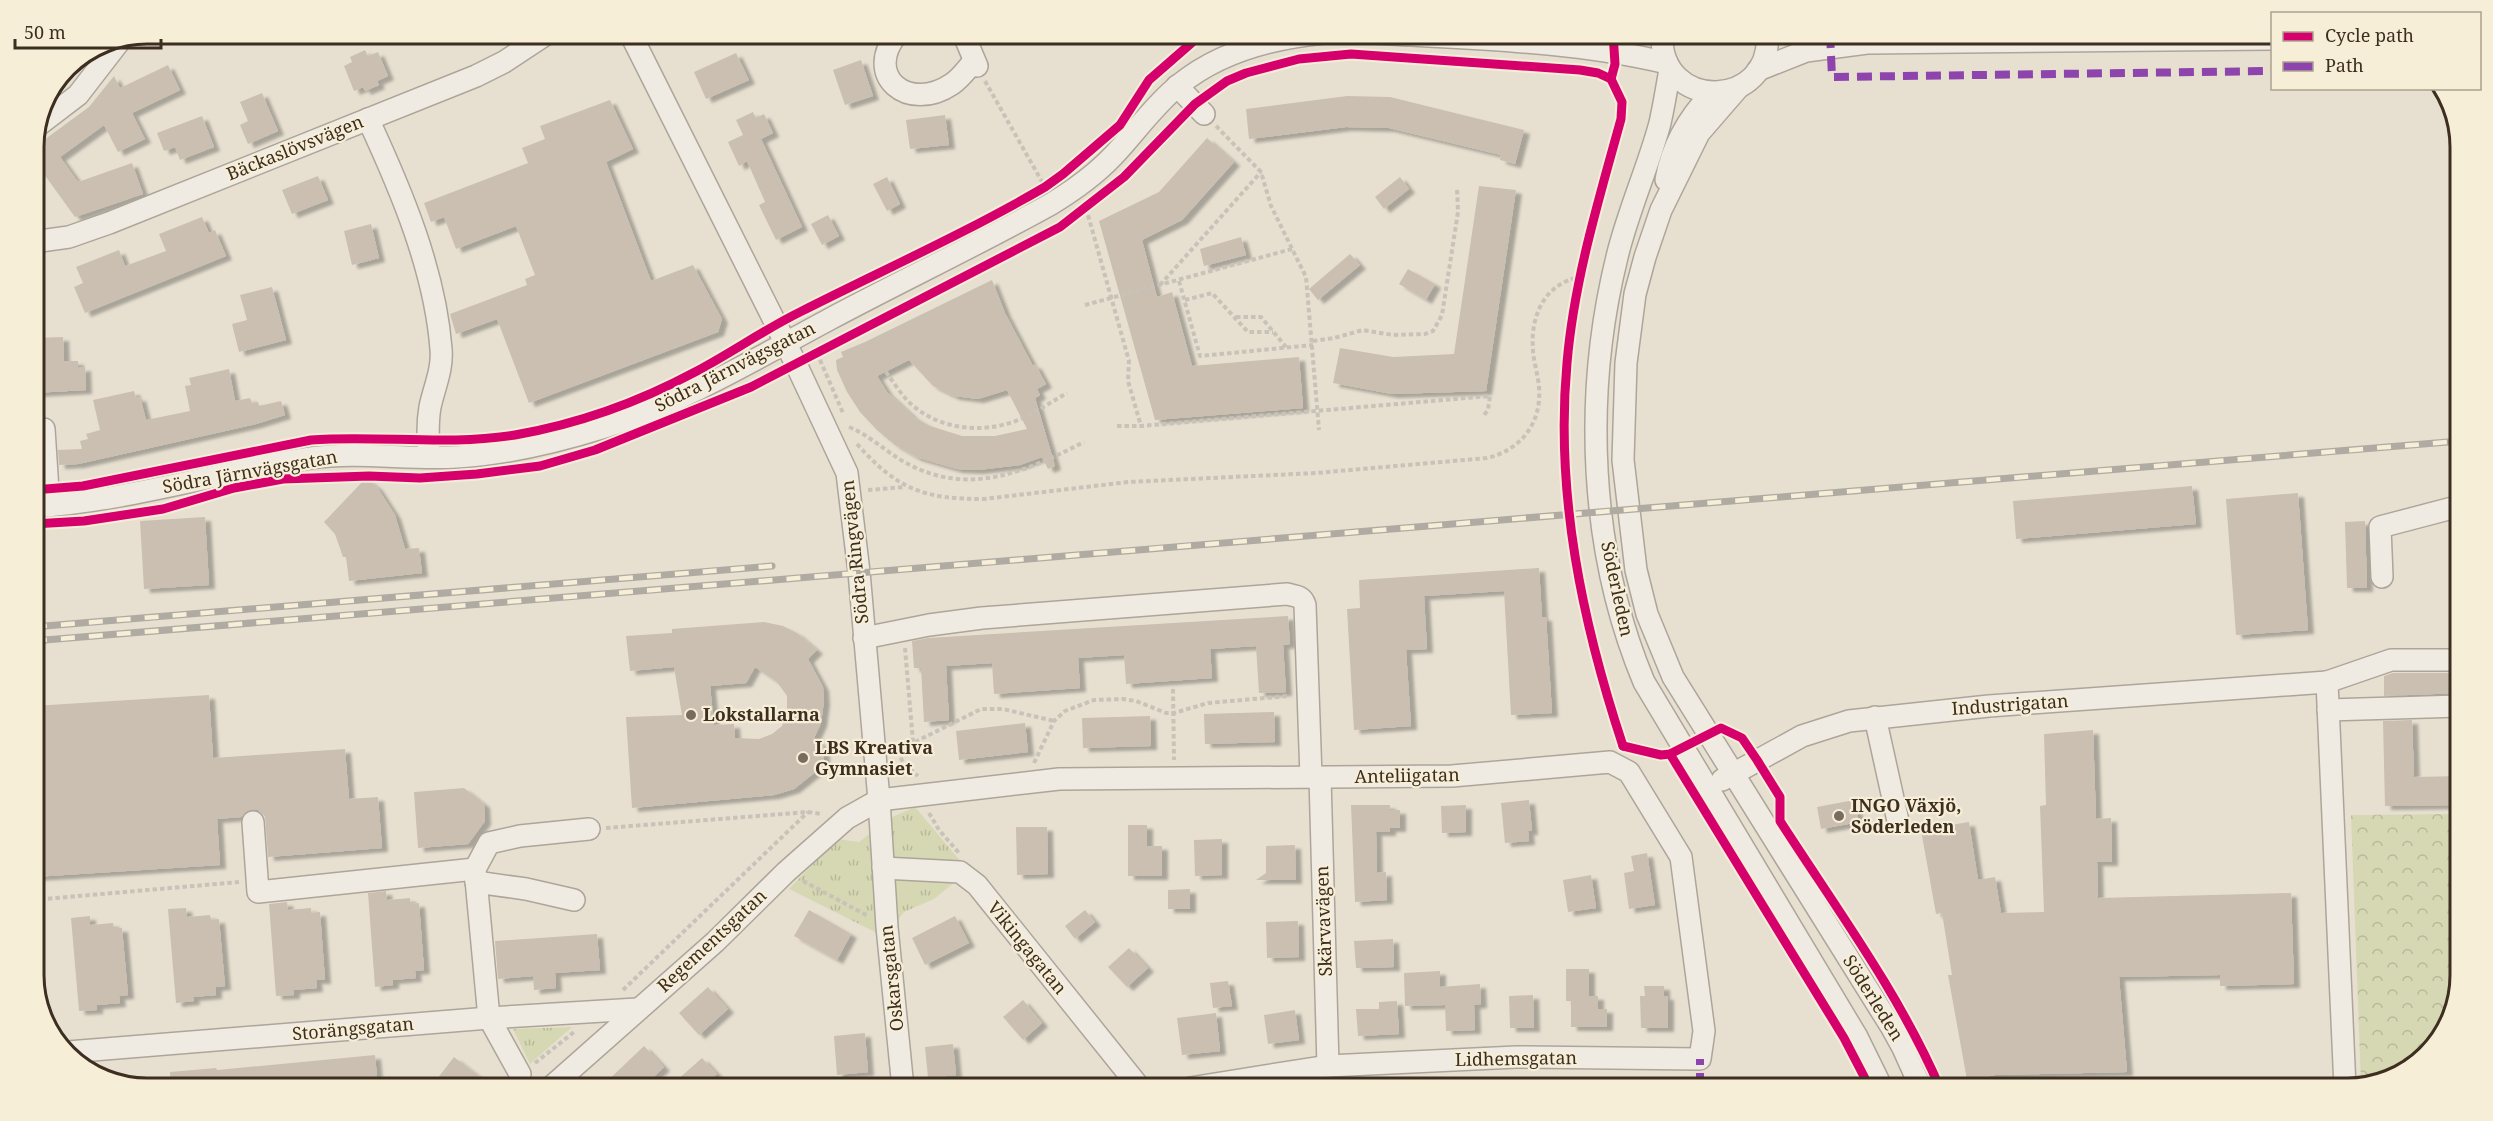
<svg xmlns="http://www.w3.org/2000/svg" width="2493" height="1121" font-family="'Noto Serif',serif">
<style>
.grass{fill:url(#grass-tufts)}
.park{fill:url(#park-crowns)}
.building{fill:#cbbfb2;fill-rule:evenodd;filter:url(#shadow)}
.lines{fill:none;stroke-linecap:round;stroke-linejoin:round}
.minor-casing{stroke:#ada599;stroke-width:24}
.path{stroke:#c8c2b9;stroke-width:4;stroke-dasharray:4.5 3;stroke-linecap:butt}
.minor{stroke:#efebe3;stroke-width:21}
.rail-casing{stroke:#afaaa2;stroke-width:7}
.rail{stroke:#f7eed8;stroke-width:4.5;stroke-dasharray:14;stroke-linecap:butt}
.quiet{stroke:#8e44ad;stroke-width:8;stroke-dasharray:15 8;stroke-linecap:butt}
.cycleway-casing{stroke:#f7eed8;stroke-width:13}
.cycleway{stroke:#d6006c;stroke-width:9}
.poi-dot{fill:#786c5e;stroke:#f7eed8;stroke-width:2}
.labels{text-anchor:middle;stroke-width:4.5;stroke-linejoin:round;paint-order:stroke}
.street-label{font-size:18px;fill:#3d2e20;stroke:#f7eed8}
.poi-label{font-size:18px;font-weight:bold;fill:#3d2e20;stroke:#f7eed8;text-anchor:start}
.rim{fill:none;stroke:#3d2e20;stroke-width:3}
</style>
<defs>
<pattern id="grass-tufts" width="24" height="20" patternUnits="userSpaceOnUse" patternTransform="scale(1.5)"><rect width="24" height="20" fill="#d6d7b3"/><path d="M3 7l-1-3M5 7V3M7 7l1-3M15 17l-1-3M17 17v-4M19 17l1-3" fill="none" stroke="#b9b99a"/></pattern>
<pattern id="park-crowns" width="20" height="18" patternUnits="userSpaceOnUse" patternTransform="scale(1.5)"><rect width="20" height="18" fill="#d6d7b3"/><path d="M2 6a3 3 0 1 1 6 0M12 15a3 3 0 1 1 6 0" fill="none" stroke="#b9b99a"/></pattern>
<filter id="shadow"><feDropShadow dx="6" dy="4" stdDeviation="1.5" flood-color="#0004"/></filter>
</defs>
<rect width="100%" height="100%" fill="#e7e0d1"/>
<g class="grass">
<path d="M915,807L962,863L956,881L934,899L904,912L885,937L789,889L837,839L859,842L890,818Z"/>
<path d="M572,1027L530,1064L513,1029Z"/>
</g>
<path class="park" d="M2460,814V974L2451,1018L2410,1069L2361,1084L2351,815Z"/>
<g class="building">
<path d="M365,50L368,56L378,52L388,76L377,81L379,85L365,91L363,87L354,91L344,66L352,62L350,57Z"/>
<path d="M736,53L749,80L706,99L694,72Z"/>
<path d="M861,60L873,96L845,105L833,70Z"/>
<path d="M168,65L180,90L132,113L145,139L118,152L104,125L60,157L78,182L132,163L143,194L75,217L33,159V148L89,107L114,76L120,88Z"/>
<path d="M262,93L278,131L248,144L240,125L248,121L240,102Z"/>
<path d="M1347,96L1390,97L1524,130L1515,164L1500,160L1501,155L1389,128L1346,127L1249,139L1246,109Z"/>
<path d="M610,100L633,149L606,162L651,281L693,265L722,319L718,332L529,403L497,319L456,334L450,314L527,285L525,279L535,275L516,226L456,249L444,217L431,222L424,203L528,163L522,148L545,139L540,126Z"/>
<path d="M753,112L756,118L764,114L773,133L761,139L802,227L776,240L759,205L765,202L747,161L739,166L728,142L743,135L736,120Z"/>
<path d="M945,115L949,145L910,149L906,120Z"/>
<path d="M202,116L214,147L180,160L175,147L164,151L157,133Z"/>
<path d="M1207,138L1234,162L1182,220L1142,240L1157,297L1172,292L1192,366L1299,357L1303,408L1155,420L1099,221L1159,192Z"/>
<path d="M318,176L328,200L292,214L282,190Z"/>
<path d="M887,177L900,204L887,211L873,184Z"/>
<path d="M1400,177L1409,189L1384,209L1375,197Z"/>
<path d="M1479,186L1516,190L1486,391L1392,394L1333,383L1340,348L1393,357L1454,354Z"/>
<path d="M828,215L839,236L822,245L811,224Z"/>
<path d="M202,217L209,233L215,230L226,256L85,313L74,287L83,283L76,267L119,250L125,266L166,251L159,234Z"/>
<path d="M371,224L379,258L352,265L344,231Z"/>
<path d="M1241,237L1246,255L1204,266L1200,249Z"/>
<path d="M1350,254L1360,265L1318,300L1309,289Z"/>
<path d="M1408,269L1435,284L1426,300L1399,284Z"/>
<path d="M992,280L1005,313L1033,366L1035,364L1046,384L1037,389L1040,395L1035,398L1055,466L1048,469L1042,457L1020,465L978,470L957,469L916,457L895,445L877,430L860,412L847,392L837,370L836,360L843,357L841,352L865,342ZM909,360L933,386L954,396L978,399L1007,390L1027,429L995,436H962L930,426L914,417L887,392L877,376Z"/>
<path d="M272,287L286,340L239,352L232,324L247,320L240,295Z"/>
<path d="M63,337L64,361H78V368L85,367L86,390L33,393V338Z"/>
<path d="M229,369L235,401L250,398L252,403L258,402L259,406L281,401L285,415L256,424L163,445L78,464L59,465L58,450L82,449L80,441L88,439L86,434L100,430L93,400L134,391L136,398L140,397L146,420L190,411L185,386L191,385L189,378Z"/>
<path d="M366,478L377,487L395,515L405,549L419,548L422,573L349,581L346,557H343L335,534L324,522Z"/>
<path d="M2192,486L2196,524L2016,539L2013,501Z"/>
<path d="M2298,493L2308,630L2236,635L2226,499Z"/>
<path d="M205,517L209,585L144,589L140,521Z"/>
<path d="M2365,521L2367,588H2347L2345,522Z"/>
<path d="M1539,568L1542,617H1546L1552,713L1511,715L1504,591L1424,596L1427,649L1406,650L1411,726L1354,730L1347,609L1360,608L1359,580Z"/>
<path d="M1288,616L1290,644L1283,645L1286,692L1259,693L1256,646L1210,649L1212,678L1126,684L1124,655L1078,658L1080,688L994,694L992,663L946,666L949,720L924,722L921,668H914L912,641L928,638Z"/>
<path d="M764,622L783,626L797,633L817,650L808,659L823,687L824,701L821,723L814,738L824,746V765L794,789L774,795L632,808L626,717L682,715L674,667L630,671L626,636L672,633V629ZM755,667L777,682L787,696V712L782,726L772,734L759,739L735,738L734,724L714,725L710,686L746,683Z"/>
<path d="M2393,673H2460V693L2384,696V676Z"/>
<path d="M209,695L213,758L345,749L349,799L378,797L382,848L268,857L265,816L258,810L252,809L241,817L217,819L220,865L33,877V706Z"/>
<path d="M1274,712L1275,742L1205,744L1204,714Z"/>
<path d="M1150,716L1151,746L1083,748L1082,718Z"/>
<path d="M2412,720L2414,777L2460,776V805L2385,806L2383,721Z"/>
<path d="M1025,723L1028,752L959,760L956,731Z"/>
<path d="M2093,730L2096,819L2111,818L2112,862H2097L2098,898L2291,893L2294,984L2220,986V975L2119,977L2127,1072L1995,1075L1967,1080L1948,975H1952L1942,913L1936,914L1921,830L1969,822L1978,880L1995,877L2001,913L2044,912L2040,806L2046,805L2044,734Z"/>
<path d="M464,788L484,804L485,821L468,844L418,848L414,792Z"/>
<path d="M1529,800L1532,831H1528L1529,841L1505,843L1501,803Z"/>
<path d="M1854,800L1859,822L1821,829L1817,807Z"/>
<path d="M1351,805H1390V810H1400V828H1390V832H1376L1377,873L1386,872L1387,900L1355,902Z"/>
<path d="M1466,805V832L1442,833L1441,806Z"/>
<path d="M1128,825H1147V846H1162V876H1128Z"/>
<path d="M1016,827H1047L1048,874L1017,875Z"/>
<path d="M1222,839V875L1195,876L1194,840Z"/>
<path d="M1295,845L1296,880H1256L1266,873V846Z"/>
<path d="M1647,853L1655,905L1629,909L1624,873L1634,871L1631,856Z"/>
<path d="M1591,875L1596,908L1568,912L1563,880Z"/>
<path d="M1190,889V909H1168V890Z"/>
<path d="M386,891L387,900L410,898V904L419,903L424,970L415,971L416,978L393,980V985L375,987L368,893Z"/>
<path d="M287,902L288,910L311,908V913L320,912L325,980H316L317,988L294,990V995L276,996L269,904Z"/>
<path d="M186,908L187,917L210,915L211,920L219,919L225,986L216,987V995L193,997L194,1001L176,1003L168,909Z"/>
<path d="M809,910L851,934L837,960L794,936Z"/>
<path d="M1085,910L1095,922L1075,939L1065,926Z"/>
<path d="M90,916V925L113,923L114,928H122L128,995L119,996L120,1003L97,1005V1010L79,1011L71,918Z"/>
<path d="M955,916L969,943L925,965L912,938Z"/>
<path d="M1298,921L1299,957L1267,958L1266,922Z"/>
<path d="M597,934L600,970L555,973L556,988L534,990L533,976L498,979L495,941Z"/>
<path d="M1393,939L1394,967L1356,968L1354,941Z"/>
<path d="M1129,948L1148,968L1127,987L1108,967Z"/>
<path d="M1566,969H1589V996H1598V1009H1607V1027H1571V1001H1566Z"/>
<path d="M1440,971V987L1480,984L1481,1004L1474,1005L1475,1030L1446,1031L1445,1005L1405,1006L1404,973Z"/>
<path d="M1228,981L1232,1006L1213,1008L1210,983Z"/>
<path d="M1644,986H1664V996H1668V1028H1641L1640,996H1645Z"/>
<path d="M708,987L728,1009L699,1035L679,1013Z"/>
<path d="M1533,995L1534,1028H1510L1509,996Z"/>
<path d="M1023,1000L1042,1023L1023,1040L1003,1017Z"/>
<path d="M1397,1001L1399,1034L1358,1036L1356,1009H1379V1002Z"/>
<path d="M1295,1010L1299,1040L1268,1044L1264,1015Z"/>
<path d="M1216,1013L1220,1051L1182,1055L1177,1018Z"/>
<path d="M865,1033L868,1072L837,1075L834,1036Z"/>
<path d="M953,1044L956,1075L928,1078L925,1047Z"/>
<path d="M644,1046L664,1067L642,1088H600Z"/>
<path d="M375,1055L378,1088H171L170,1072L216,1068L217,1070Z"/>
<path d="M454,1057L494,1088H430Z"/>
<path d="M702,1058L717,1074L701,1088H668Z"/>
</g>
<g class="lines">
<defs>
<g id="minor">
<path d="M630,33L796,364L847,473L859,572L879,800L887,927L903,1088"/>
<path d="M898,33C862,75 908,114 952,84C961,78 967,69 974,61"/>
<path d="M963,33L977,66"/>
<path d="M1373,33C1471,39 1571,40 1667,63"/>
<path d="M1662,33C1658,113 1774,110 1767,33"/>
<path d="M1569,39L1613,33"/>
<path d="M1670,69C1667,87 1664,105 1660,123C1648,168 1628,211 1617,257C1583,395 1589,551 1644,682L1857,1037L1882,1088"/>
<path d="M1758,70L1806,51L1867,43L2272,39"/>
<path d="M1177,86L1204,114"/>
<path d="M1738,88L1699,133L1661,210L1645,257L1635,294L1626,363L1623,460L1636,570L1647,614L1673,677L1892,1028L1903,1048L1921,1088"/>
<path d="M368,119C401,190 435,270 441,349C443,369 434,388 430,407C427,424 428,440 429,457"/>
<path d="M40,124L78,95L122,38"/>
<path d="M1666,180C1672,145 1688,118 1712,93"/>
<path d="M33,242L69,237L109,223L476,76L504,62L548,33"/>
<path d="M44,429L49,506"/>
<path d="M33,507C127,501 218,472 311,458C359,451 408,460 457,457C508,454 557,442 605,427C684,402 757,358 830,319C903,280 979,244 1051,204C1074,190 1095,175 1113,156C1135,133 1154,105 1179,85C1219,52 1273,38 1324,33"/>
<path d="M2382,577L2380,527L2460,506"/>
<path d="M864,638L929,625L982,618L1287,594C1296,596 1302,596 1305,605L1311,777"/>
<path d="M2328,710L2460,706"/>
<path d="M1875,717L1898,821"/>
<path d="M1320,777L1328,1066"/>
<path d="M1722,780L1802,736L1849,721L1989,706L2327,682"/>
<path d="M253,822L258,892L475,869"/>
<path d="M883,868L960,872L977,885L1140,1088"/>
<path d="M476,882L526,889L574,900"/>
<path d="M68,1052L489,1018L637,1009"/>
<path d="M520,1074L489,1018L475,869L489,843L520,836L589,829"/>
<path d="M550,1088L715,942L786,872L847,818L879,800L1059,779L1452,776L1610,762L1629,772L1681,857L1704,1031L1700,1059L1516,1057L1328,1066L1190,1088"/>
<path d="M2345,1088L2327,682L2391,660H2460"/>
</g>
</defs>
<use href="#minor" class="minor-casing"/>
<g class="path">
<path d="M985,81L1045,187"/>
<path d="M1216,126L1261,172L1271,206L1306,277L1319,430"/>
<path d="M1086,208L1129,361L1128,381L1141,426"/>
<path d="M1179,281L1200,356L1313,345"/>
<path d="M1160,285L1261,172"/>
<path d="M1185,300L1212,293L1248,332H1273"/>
<path d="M1085,305L1292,249"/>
<path d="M1236,317H1261L1286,347"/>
<path d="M1313,341L1334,338L1363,330L1393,335L1425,334L1433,331L1442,315L1458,212L1457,188"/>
<path d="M817,353L843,413"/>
<path d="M886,372C894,383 902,396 912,405C941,430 983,434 1018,420C1035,413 1051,402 1067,393"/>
<path d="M1117,426H1141L1490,396L1488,410L1484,415"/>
<path d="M849,427C871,436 887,453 908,464C970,497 1027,471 1084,442"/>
<path d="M857,444C898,490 924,499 984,499L1128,482L1316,473L1487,458C1521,450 1542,423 1539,387C1538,375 1534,363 1533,351C1530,316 1544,284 1580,277"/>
<path d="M868,490L905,487"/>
<path d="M905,648L913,742"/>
<path d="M1173,689L1174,760"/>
<path d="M897,751L904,764L918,776"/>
<path d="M895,752L981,709H1003L1054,721"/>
<path d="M1034,763L1054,721L1065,711L1094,700L1123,699L1136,701L1166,713H1174L1208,703L1288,696"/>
<path d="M929,813L939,830L959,853"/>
<path d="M606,828L808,812L822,814"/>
<path d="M803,881L868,916"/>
<path d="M33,900L239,882"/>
<path d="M623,990L808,812"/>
<path d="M535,1063L574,1032"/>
</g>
<use href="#minor" class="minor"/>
<defs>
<g id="rail">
<path d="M33,627L772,566"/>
<path d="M33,641L2460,441"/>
</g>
</defs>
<use href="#rail" class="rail-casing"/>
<use href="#rail" class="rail"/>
<g class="quiet">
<path d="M1830,33L1832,77L2272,71"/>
<path d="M1700,1088V1059"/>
</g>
<defs>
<g id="cycleway">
<path d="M1613,33L1615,64L1611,79L1622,102L1621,119C1599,199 1574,280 1567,363C1555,493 1582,622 1623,746"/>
<path d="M33,490L83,486L311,440C379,435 447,446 515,435C578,424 639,402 695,372C731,353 765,329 802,311C883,270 966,233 1045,187L1063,174L1120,125L1149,80L1196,39L1208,33"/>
<path d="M33,524L84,521L163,509L234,488L283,479L369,476L420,478L477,474L540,466L595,450L751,387L1060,227L1124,177L1195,104L1227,81L1246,73L1299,59L1351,54L1580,70L1598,73L1611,79"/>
<path d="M1623,746L1661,755L1670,754L1721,728L1742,738L1757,760L1780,797V821C1836,908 1899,993 1940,1088"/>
<path d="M1670,754L1844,1038L1870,1088"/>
</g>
</defs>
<use href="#cycleway" class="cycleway-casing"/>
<use href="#cycleway" class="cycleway"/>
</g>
<g class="poi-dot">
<circle cx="691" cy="715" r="6"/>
<circle cx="803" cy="758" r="6"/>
<circle cx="1839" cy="816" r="6"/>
</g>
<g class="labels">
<g class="street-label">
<text transform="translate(295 148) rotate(-22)" y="6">Bäckaslövsvägen</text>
<text transform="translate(735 367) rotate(-27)" y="6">Södra Järnvägsgatan</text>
<text transform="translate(250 472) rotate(-10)" y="6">Södra Järnvägsgatan</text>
<text transform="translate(855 552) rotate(-96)" y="6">Södra Ringvägen</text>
<text transform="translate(1617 589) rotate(78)" y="6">Söderleden</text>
<text transform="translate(2010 705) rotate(-4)" y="6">Industrigatan</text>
<text transform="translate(1407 776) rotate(-1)" y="6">Anteliigatan</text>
<text transform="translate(1324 921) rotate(-92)" y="6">Skärvavägen</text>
<text transform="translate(712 941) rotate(-43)" y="6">Regementsgatan</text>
<text transform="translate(1027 948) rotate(51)" y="6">Vikingagatan</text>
<text transform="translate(892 978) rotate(-96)" y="6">Oskarsgatan</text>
<text transform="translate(1873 998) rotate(58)" y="6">Söderleden</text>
<text transform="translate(353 1029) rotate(-5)" y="6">Storängsgatan</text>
<text transform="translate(1516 1059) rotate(-1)" y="6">Lidhemsgatan</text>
</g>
<g class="poi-label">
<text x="703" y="721">Lokstallarna</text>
<text x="815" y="754">LBS Kreativa<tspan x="815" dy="21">Gymnasiet</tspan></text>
<text x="1851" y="812">INGO Växjö,<tspan x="1851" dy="21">Söderleden</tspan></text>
</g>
</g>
<path d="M0 0H2493V1121H0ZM147 44H2347A103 103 0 0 1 2450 147V975A103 103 0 0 1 2347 1078H147A103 103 0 0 1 44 975V147A103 103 0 0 1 147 44Z" fill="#f7eed8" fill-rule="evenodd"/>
<path class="rim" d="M147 44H2347A103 103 0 0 1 2450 147V975A103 103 0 0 1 2347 1078H147A103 103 0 0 1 44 975V147A103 103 0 0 1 147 44Z"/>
<rect x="2271" y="12" width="210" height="78" fill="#f7eed8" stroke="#ada18e" stroke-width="1.5"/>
<rect x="2283" y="32" width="30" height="9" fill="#d6006c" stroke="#ada18e" stroke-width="1.5"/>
<text x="2325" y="42" font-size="18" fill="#3d2e20">Cycle path</text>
<rect x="2283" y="62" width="30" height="9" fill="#8e44ad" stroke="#ada18e" stroke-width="1.5"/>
<text x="2325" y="72" font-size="18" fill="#3d2e20">Path</text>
<path d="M15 39v9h146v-9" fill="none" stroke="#3d2e20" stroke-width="3"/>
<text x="24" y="39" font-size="18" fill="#3d2e20" stroke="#f7eed8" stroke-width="4.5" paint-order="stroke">50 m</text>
</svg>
